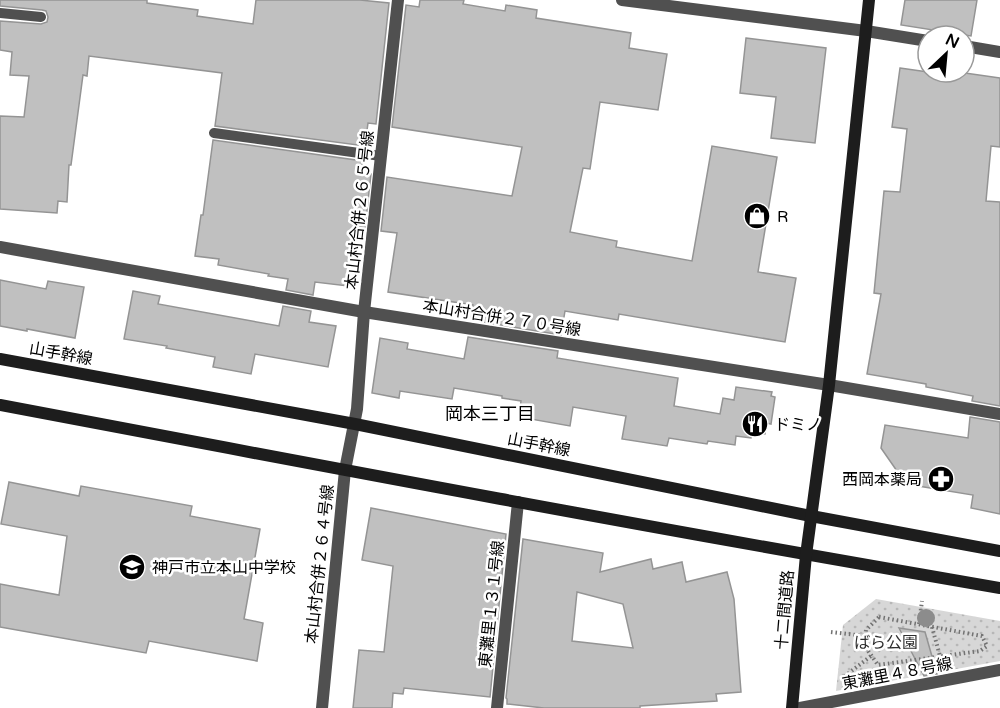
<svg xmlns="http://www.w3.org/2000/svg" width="1000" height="708" font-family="'Varela Round','Noto Sans JP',sans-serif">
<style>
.park{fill:url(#park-dots)}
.building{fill:#c0c0c0;stroke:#949494;stroke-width:1.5;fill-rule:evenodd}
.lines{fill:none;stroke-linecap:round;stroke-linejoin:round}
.path{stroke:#727272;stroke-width:4;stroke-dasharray:1.5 3;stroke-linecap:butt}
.lane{stroke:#505050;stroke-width:10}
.street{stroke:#505050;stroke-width:12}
.secondary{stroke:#1d1d1d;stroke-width:12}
.tree{fill:#8c8c8c}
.labels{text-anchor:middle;stroke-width:5;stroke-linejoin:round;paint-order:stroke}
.street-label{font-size:16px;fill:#000;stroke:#fff}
.poi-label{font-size:16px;fill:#000;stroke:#fff;text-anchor:start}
.park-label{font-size:16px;fill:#2e2e2e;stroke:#fff}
.neighbourhood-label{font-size:18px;fill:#000;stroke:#fff}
</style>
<defs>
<pattern id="park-dots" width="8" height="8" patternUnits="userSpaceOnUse" patternTransform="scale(1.5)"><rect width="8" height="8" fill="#d7d7d7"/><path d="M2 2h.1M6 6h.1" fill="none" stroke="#b7b7b7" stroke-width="1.8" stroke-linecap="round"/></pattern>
</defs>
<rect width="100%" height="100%" fill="#fff"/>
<path class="park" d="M876,599L1000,621V661L836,691L843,625Z"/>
<g class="building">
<path d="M0,0H147V3L198,10L197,16L253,24L256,0H360L389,3L376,124L368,123L365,146L215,126L222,73L89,56L87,76L83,75L71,165H69L67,202L58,201L57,213L0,209V116L24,117L29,76L10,75L12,52L0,50V21L41,24L47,22L48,17L46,11L42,10L0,6Z"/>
<path d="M420,0H464L463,4L505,11L506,5L537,10L536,18L631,33L629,48L667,54L658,110L600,102L590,169L583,168L570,232L617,241L616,247L692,261L712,146L777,157L758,272L796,278L785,342L619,314L618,320L565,311L561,335L471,320L473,305L388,292L397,233L381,231L387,177L512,196L522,147L392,127L406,5L419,7Z"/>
<path d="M905,0H977L971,36L901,25Z"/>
<path d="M746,38L826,48L815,143L771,138L776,97L740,93Z"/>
<path d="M900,68L928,72H958L1000,78V147L991,146L986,201L1000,202V406L972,401L973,396L926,387V384L867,374L881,294L874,293L884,191L900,192L907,129L892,127Z"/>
<path d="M213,140L363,161L362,167H365L364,173L371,174L365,228L356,227L348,286L315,282L313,295L286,290L288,279L268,276L269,274L218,265L219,259L195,256L201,215H203Z"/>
<path d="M0,280L46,289L48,281L84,287L75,338L27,329V331L0,326Z"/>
<path d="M133,291L160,296L158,304L279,326L283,306L311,311L309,322L336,326L328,367L255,354L251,374L213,367L215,357L166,348L167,346L124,339Z"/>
<path d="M468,337L558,351L557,358L678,378L674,406L720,414L723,398L734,400L736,387L772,392L771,396L775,397L771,424L766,423L765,434L752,432L751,438L736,436L735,445L708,441L707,444L669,438L667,446L622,439L626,416L573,407L570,426L519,417L521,401L502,398V396L454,388L452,399L400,391L399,398L372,393L380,338L408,343L407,349L464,359Z"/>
<path d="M970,417L1000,422V514L971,508L973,495L906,484L881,448L885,425L968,438Z"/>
<path d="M9,482L79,496L81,486L192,506L190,516L260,529L244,619L263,623L257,661L149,641L146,653L0,627V584L59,595L67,536L1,524Z"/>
<path d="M371,508L506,534L490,697L404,688L403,694L393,693L392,708H353L359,650L384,652L393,566L362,560Z"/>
<path d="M523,539L603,553L600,572L651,559L653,569L682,562L686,582L727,572L734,599L741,692L716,694L717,701L640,706V708H544L507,704V699L506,698ZM577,592L623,604L633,648L572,641Z"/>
<path d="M899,628L925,632L937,674L924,676Z"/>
</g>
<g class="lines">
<g class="path">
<path d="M879,617L982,636L987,646L980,651L878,665L864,645L866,630Z"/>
<path d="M919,624L922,601"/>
<path d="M932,627L940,656"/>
<path d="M831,632L865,636"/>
<path d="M841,679L871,656"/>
</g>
<g class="lane">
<path d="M0,13L41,17"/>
<path d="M214,133L381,156"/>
</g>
<g class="street">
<path d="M622,0L866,31L928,41"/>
<path d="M964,46L1000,52"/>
<path d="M0,247L364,312L829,385L1000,414"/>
<path d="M322,708L345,470L357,409L364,312L398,0"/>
<path d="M497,708L518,502"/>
<path d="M800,708L1000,670"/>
</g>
<g class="secondary">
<path d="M0,359L355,424L811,516L1000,551"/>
<path d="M0,405C333,468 666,531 1000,588"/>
<path d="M792,708L806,555L829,385L869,0"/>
</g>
</g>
<circle class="tree" cx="926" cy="618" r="9"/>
<defs>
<symbol id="shop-disc" viewBox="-11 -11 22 22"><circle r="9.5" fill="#000" stroke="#fff"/><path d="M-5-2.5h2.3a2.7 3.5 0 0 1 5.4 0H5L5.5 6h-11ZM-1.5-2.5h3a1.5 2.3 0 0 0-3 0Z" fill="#fff"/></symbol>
<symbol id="restaurant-disc" viewBox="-11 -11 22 22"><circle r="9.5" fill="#000" stroke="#fff"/><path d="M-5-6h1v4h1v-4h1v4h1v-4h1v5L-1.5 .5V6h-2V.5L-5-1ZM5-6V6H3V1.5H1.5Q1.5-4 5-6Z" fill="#fff"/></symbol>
<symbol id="pharmacy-disc" viewBox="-11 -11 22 22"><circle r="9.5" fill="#000" stroke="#fff"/><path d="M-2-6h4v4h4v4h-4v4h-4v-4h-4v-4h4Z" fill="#fff"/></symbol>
<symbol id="school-disc" viewBox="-11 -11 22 22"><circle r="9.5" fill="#000" stroke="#fff"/><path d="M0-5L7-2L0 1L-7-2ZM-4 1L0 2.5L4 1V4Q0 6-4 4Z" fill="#fff"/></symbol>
</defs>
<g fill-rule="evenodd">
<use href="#shop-disc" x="742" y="201" width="30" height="30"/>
<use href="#restaurant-disc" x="740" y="409" width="30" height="30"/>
<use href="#pharmacy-disc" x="926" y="464" width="30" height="30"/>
<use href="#school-disc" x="117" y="552" width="30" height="30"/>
</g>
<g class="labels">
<g class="street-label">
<text transform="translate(359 210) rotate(-84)" y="6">本山村合併２６５号線</text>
<text transform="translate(502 317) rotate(9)" y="6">本山村合併２７０号線</text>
<text transform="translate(61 353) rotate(10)" y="6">山手幹線</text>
<text transform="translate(539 444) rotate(11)" y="6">山手幹線</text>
<text transform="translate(319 564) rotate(-84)" y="6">本山村合併２６４号線</text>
<text transform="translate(491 604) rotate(-84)" y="6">東灘里１３１号線</text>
<text transform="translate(784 610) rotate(-85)" y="6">十二間道路</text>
<text transform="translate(897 673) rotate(-11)" y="6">東灘里４８号線</text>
</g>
<g class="poi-label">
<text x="777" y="222">R</text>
<text x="774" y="430">ドミノ</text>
<text x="922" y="485" text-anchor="end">西岡本薬局</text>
<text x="152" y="573">神戸市立本山中学校</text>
</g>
<g class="park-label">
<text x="886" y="648">ばら公園</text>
</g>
<g class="neighbourhood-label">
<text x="490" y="420">岡本三丁目</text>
</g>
</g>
<g transform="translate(946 54) rotate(26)"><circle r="28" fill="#ffffff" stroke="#999999" stroke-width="1.5"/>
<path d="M0-4.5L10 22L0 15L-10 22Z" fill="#000000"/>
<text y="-9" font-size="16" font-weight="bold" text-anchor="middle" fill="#000000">N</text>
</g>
</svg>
